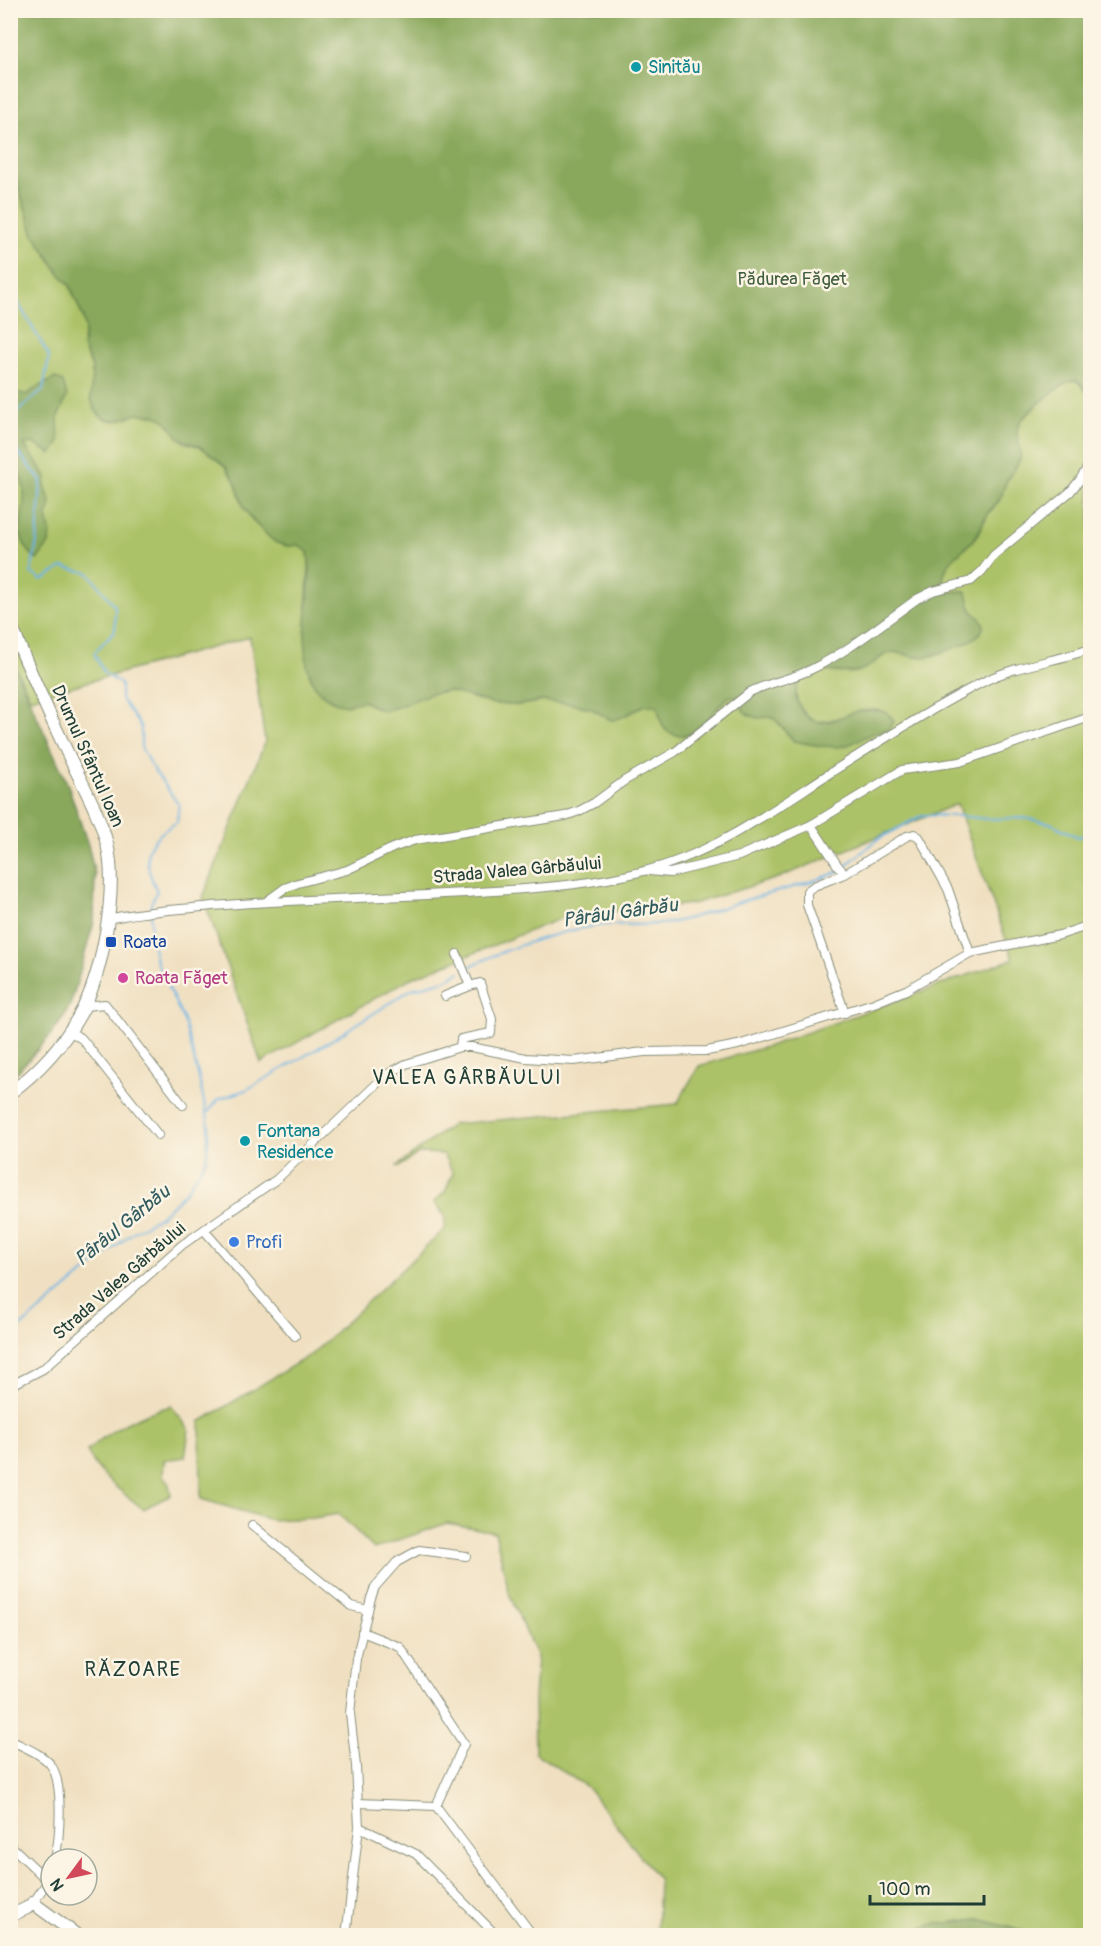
<svg xmlns="http://www.w3.org/2000/svg" width="1101" height="1946" font-family="Pangolin,sans-serif">
<style>
.green{fill:#acc267;stroke:#66804e;stroke-width:1.5}
.forest{fill:#89a85c;stroke:#547248;stroke-width:1.5}
.lines{fill:none;stroke-linecap:round;stroke-linejoin:round}
.stream{stroke:#6db4e5;stroke-width:2}
.street-casing{stroke:#888e7a;stroke-width:10}
.secondary-casing{stroke:#888e7a;stroke-width:14}
.street{stroke:#fff;stroke-width:8}
.secondary{stroke:#fff;stroke-width:12}
.culture-dot{fill:#0f9aa8;stroke:#fcf5e5;stroke-width:2}
.transit-dot{fill:#1a4fb4;stroke:#fcf5e5;stroke-width:2}
.hotel-dot{fill:#d1479c;stroke:#fcf5e5;stroke-width:2}
.shop-dot{fill:#3f7fe0;stroke:#fcf5e5;stroke-width:2}
.labels{text-anchor:middle;stroke-width:5;stroke-linejoin:round;paint-order:stroke}
.culture-label{font-size:18px;fill:#0d838f;stroke:#fcf5e5;text-anchor:start}
.park-label{font-size:18px;fill:#425e41;stroke:#fcf5e5}
.street-label{font-size:18px;fill:#1f3d34;stroke:#fcf5e5}
.transit-label{font-size:18px;fill:#164399;stroke:#fcf5e5;text-anchor:start}
.hotel-label{font-size:18px;fill:#b23c85;stroke:#fcf5e5;text-anchor:start}
.shop-label{font-size:18px;fill:#366cbe;stroke:#fcf5e5;text-anchor:start}
.water-label{font-size:20px;font-style:italic;fill:#325b60;stroke:#fcf5e5}
.neighbourhood-label{font-size:20px;letter-spacing:1.5px;fill:#1f3d34;stroke:#fcf5e5}
</style>
<rect width="100%" height="100%" fill="#fcf5e5"/>
<filter id="ink" filterUnits="userSpaceOnUse"><feTurbulence type="fractalNoise" baseFrequency=".0167" numOctaves="2"/><feDisplacementMap in="SourceGraphic" scale="12" xChannelSelector="R" yChannelSelector="G"/><feConvolveMatrix kernelMatrix="1 2 1 2 8 2 1 2 1" color-interpolation-filters="sRGB"/></filter>
<filter id="wash" filterUnits="userSpaceOnUse"><feTurbulence type="fractalNoise" baseFrequency=".008" numOctaves="4" result="noise"/><feDisplacementMap in="SourceGraphic" scale="24" xChannelSelector="R" yChannelSelector="G"/><feGaussianBlur stdDeviation="1.35" result="paint"/><feColorMatrix in="noise" values="0 0 0 0 0 0 0 0 0 0 0 0 0 0 0 0 0 1.4 0 .05"/><feComposite in="paint" operator="in"/></filter>
<g filter="url(#wash)">
<rect width="100%" height="100%" fill="#f0e0c1"/>
<g class="green">
<path d="M10,163L34,235L60,274L69,284L83,317L85,329L83,341L85,352L92,368L91,399L99,415L103,418L115,421L137,414L154,415L165,420L184,442L201,447L225,466L235,481L244,508L254,522L266,534L275,542L287,546L299,545L308,552C311,566 307,579 307,593C306,601 307,609 307,616C306,645 300,691 335,702C345,705 354,701 363,701L378,709L394,708L432,693L449,691L478,698L488,703L518,705L546,701L575,704L592,709L611,720L637,710L646,703L657,706C660,714 660,723 665,729C668,733 673,734 678,735C709,740 720,683 741,698L743,710L758,718L769,717L775,719L794,741L821,746H845L871,734L888,730L894,721C878,693 837,726 813,721C803,713 794,703 796,689C803,658 833,677 856,672C870,669 879,655 892,652C901,652 908,656 916,657C951,659 957,637 972,612L965,591L948,592L942,588L943,578L949,561L966,547L978,534L988,514L999,501L1007,480L1019,461L1020,450L1016,434L1019,422L1061,384L1072,380L1077,381L1090,396V1935H1036L979,1919L931,1925L905,1935L792,1934L790,1936L657,1935L659,1880L587,1787L535,1753L534,1698L537,1657L510,1596L495,1532L447,1523L374,1549L339,1514L313,1518L271,1520L201,1499L200,1422L312,1354L445,1229V1216L434,1202L445,1192L453,1173L443,1154L419,1153L399,1167L397,1166L453,1124L677,1104L699,1066L769,1046L1013,959L957,804L778,878L692,904L567,916L409,979L261,1063L203,897L265,742L250,637L30,698L11,657Z"/>
<path d="M171,1406L189,1429L185,1457L164,1460L163,1476L168,1481L171,1495L143,1509C122,1492 99,1476 87,1451C113,1428 137,1415 171,1406Z"/>
</g>
<g class="forest">
<path d="M11,11H1090V396C1087,392 1083,384 1078,381C1067,375 1032,410 1023,418C1010,434 1023,442 1020,458C1018,467 1010,474 1006,482C1004,488 1003,494 999,500C996,505 991,509 987,514C983,521 981,529 977,535C963,555 941,558 943,588L948,592L965,591C970,597 968,602 971,608C973,615 981,616 983,623C988,641 930,658 916,657C908,656 901,652 892,652C880,655 873,666 861,670C838,679 804,657 797,688C795,695 796,699 799,705C802,712 808,719 815,721C829,726 842,715 855,712C866,709 876,710 887,712L894,721L888,730L871,734L850,744L839,747L821,746L794,741L775,719L769,717L758,718L747,714L743,710L741,698C721,684 707,740 678,735C673,734 669,733 665,729C660,723 660,714 657,707C642,698 630,719 611,720L592,709L575,704L541,701L518,705L494,704L449,691L432,693L394,708L383,711L363,701L346,705L335,702L320,692L313,682L307,666L305,636L310,569L308,552L299,545L287,546L275,542L266,534L254,522L244,508L235,481L225,466L201,447L179,438L165,420L154,415L137,414L120,420H109L103,418L95,410L91,399L92,368L83,346L85,329L83,317L69,284L60,274L34,235L11,163Z"/>
<path d="M55,378L63,382L67,396L58,417L59,444L51,454L33,443L24,444L46,476L45,485L51,504L47,516L50,531L49,544L37,560C4,529 32,515 22,481C20,474 12,468 10,461C7,445 10,416 11,399L18,393L28,394C36,386 46,384 55,378Z"/>
<path d="M10,657L68,785L88,845L95,874L94,922L71,1003C57,1034 32,1054 11,1079Z"/>
<path d="M979,1919L1036,1935H905L931,1925Z"/>
</g>
<g class="lines">
<g class="stream">
<path d="M10,289L49,356L43,390L10,418"/>
<path d="M10,437L17,451L41,480L37,541L31,573L42,580L63,567L89,573L115,606V630L94,653L104,673L121,684V699L141,727V747L151,766L179,805L177,822C144,842 140,856 157,891L151,904V937L156,961L184,1021L198,1074L209,1125L206,1160L186,1191L162,1215L132,1233L18,1329L10,1332"/>
<path d="M844,867L878,839L923,815L959,816L987,819L1024,818L1050,823L1078,837L1090,833"/>
<path d="M465,969C501,950 555,932 595,926C617,923 638,926 659,924C689,921 716,909 743,901C775,891 809,885 840,871"/>
<path d="M208,1112L219,1099L246,1090L327,1043L412,989L445,980L460,972"/>
</g>
</g>
</g>
<g filter="url(#ink)">
<g class="lines">
<defs>
<g id="street">
<path d="M811,825L838,866L845,874L907,836L914,834L919,837L948,889L970,953"/>
<path d="M649,871L670,873L739,856L811,825L902,770L960,762L1090,717"/>
<path d="M844,874L814,886L807,891V905L845,1013"/>
<path d="M267,901L285,888L298,883L347,870L395,847L415,840L565,816L579,811L594,803L624,781L675,752L750,692C770,682 792,679 812,669C849,651 883,623 917,599L933,591L971,581L982,571L994,555L1070,492L1079,481L1090,463"/>
<path d="M108,919C142,911 177,910 212,906C305,898 400,898 494,891C544,888 595,884 644,871C710,855 767,814 824,777C875,744 927,711 981,683C1014,665 1055,662 1090,649"/>
<path d="M457,954L470,986L480,983L492,1019L491,1033L461,1039L460,1047"/>
<path d="M445,996L470,986"/>
<path d="M85,1006L105,1004L183,1105"/>
<path d="M69,1031L82,1039L158,1135"/>
<path d="M204,1230L295,1336"/>
<path d="M10,1386L43,1369L182,1245L277,1179L386,1075L406,1064L460,1047H471L526,1058L574,1061L644,1052L707,1051L738,1045L874,1003L906,990L970,953L1060,935L1090,925"/>
<path d="M252,1525L351,1606L368,1610"/>
<path d="M362,1632L400,1647L464,1744L436,1806"/>
<path d="M10,1740C23,1747 41,1753 50,1764C64,1780 60,1838 55,1859"/>
<path d="M358,1803L436,1806L528,1929L519,1936"/>
<path d="M359,1827L416,1854L497,1936"/>
<path d="M10,1845L48,1881"/>
<path d="M33,1903L48,1881L51,1871"/>
<path d="M346,1936L359,1827L356,1766L350,1713L356,1659L371,1598L375,1587L397,1562L419,1550L466,1556"/>
</g>
<g id="secondary">
<path d="M10,623C28,667 47,710 67,752C81,782 99,812 107,844C118,889 103,975 79,1016C62,1046 38,1072 10,1093"/>
<path d="M10,1916L27,1908L33,1903L78,1936"/>
</g>
</defs>
<use href="#street" class="street-casing"/>
<use href="#secondary" class="secondary-casing"/>
<use href="#street" class="street"/>
<use href="#secondary" class="secondary"/>
</g>
</g>
<g class="culture-dot">
<circle cx="636" cy="67" r="6"/>
<circle cx="245" cy="1141" r="6"/>
</g>
<rect class="transit-dot" x="105" y="936" width="12" height="12" rx="3"/>
<circle class="hotel-dot" cx="123" cy="978" r="6"/>
<circle class="shop-dot" cx="234" cy="1242" r="6"/>
<g class="labels">
<g class="culture-label">
<text x="648" y="73">Sinitău</text>
<text x="257" y="1137">Fontana<tspan x="257" dy="21">Residence</tspan></text>
</g>
<g class="park-label">
<text x="792" y="285">Pădurea Făget</text>
</g>
<g class="street-label">
<text transform="translate(88 756) rotate(66)" y="6">Drumul Sfântul Ioan</text>
<text transform="translate(517 870) rotate(-5)" y="6">Strada Valea Gârbăului</text>
<text transform="translate(119 1281) rotate(-41)" y="6">Strada Valea Gârbăului</text>
</g>
<g class="transit-label">
<text x="123" y="948">Roata</text>
</g>
<g class="hotel-label">
<text x="135" y="984">Roata Făget</text>
</g>
<g class="shop-label">
<text x="246" y="1248">Profi</text>
</g>
<g class="water-label">
<text transform="translate(620 912) rotate(-8)" y="7">Pârâul Gârbău</text>
<text transform="translate(122 1225) rotate(-39)" y="7">Pârâul Gârbău</text>
</g>
<g class="neighbourhood-label">
<text x="467" y="1084">VALEA GÂRBĂULUI</text>
<text x="133" y="1676">RĂZOARE</text>
</g>
</g>
<rect width="1101" height="1946" fill="none" stroke="#fcf5e5" stroke-width="36"/>
<g transform="translate(69 1877) rotate(237)"><circle r="28" fill="#fcf5e5" stroke="#a4ab9e" stroke-width="1.5"/>
<path d="M0-4.5L10 22L0 15L-10 22Z" fill="#d1495b"/>
<text y="-9" font-size="16" font-weight="bold" text-anchor="middle" fill="#1f3d34">N</text>
</g>
<path d="M870 1895v9h114v-9" fill="none" stroke="#1f3d34" stroke-width="3"/>
<text x="879" y="1895" font-size="18" fill="#1f3d34" stroke="#fcf5e5" stroke-width="4.5" paint-order="stroke">100 m</text>
</svg>
